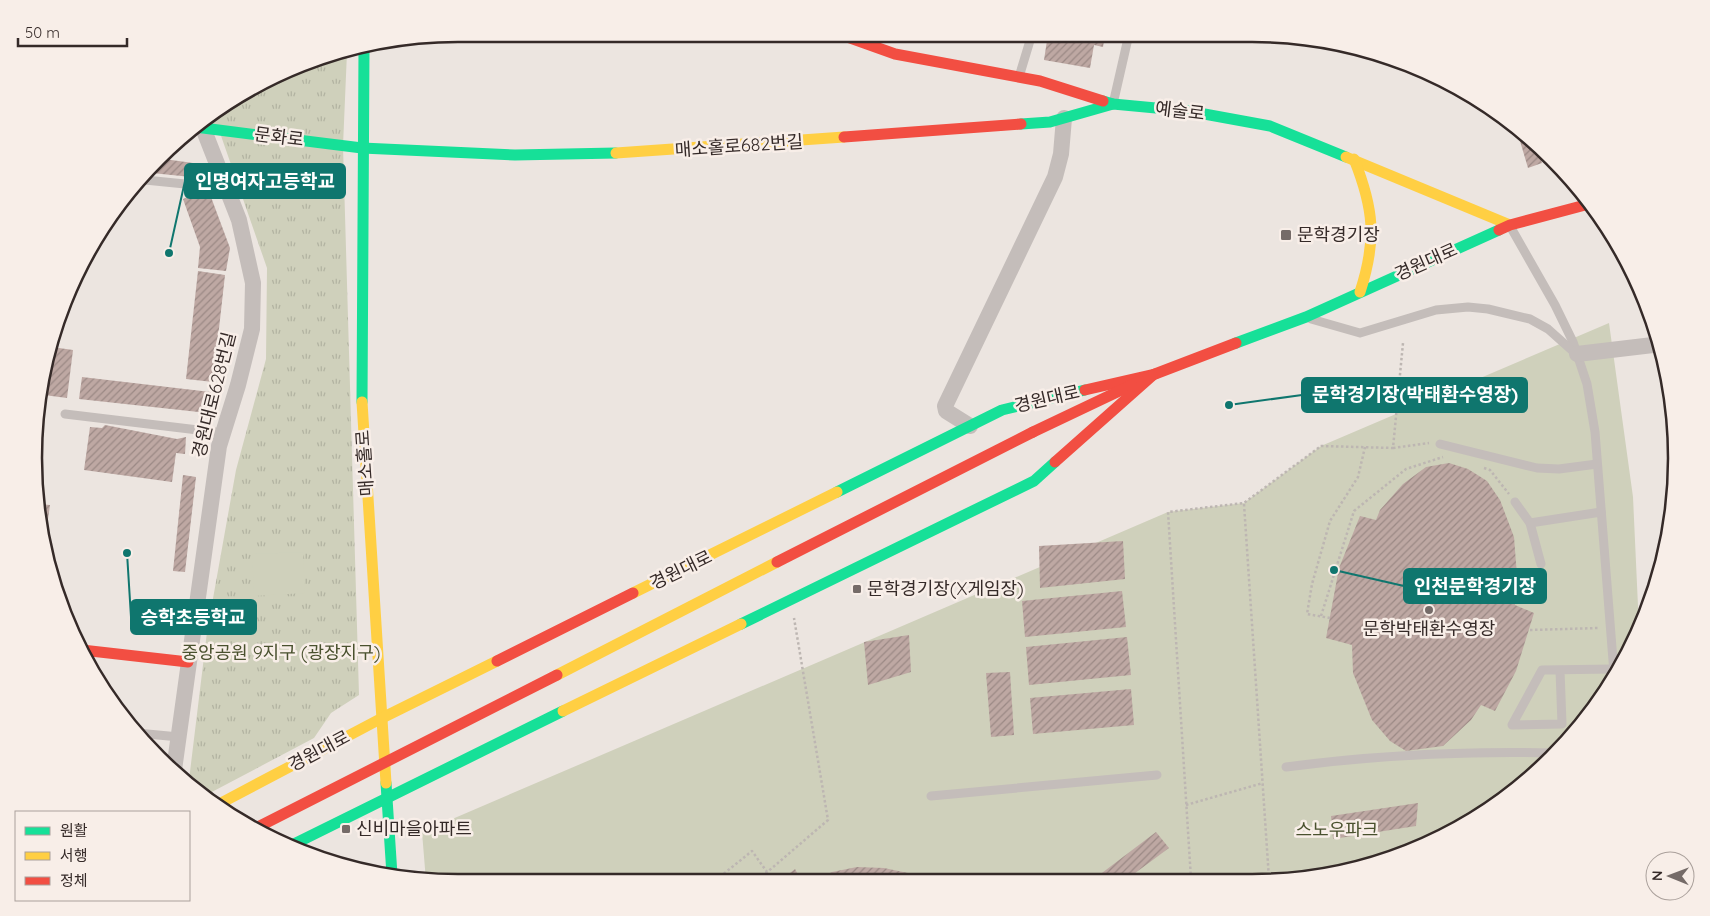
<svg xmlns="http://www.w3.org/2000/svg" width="1710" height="916" font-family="Quicksand,'Noto Sans KR',sans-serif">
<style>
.grass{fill:url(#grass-tufts)}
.pitch{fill:#cfd0bb}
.building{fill:url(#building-hatch)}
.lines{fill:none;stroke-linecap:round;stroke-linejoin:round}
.path{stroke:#bdb6b2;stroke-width:2.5;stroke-dasharray:2.5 2.5;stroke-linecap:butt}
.lane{stroke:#c4bdba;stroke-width:9}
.street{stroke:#c4bdba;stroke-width:16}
.fast{stroke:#16e098;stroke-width:11}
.slow{stroke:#ffcf43;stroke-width:11}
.jam{stroke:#f24e42;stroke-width:11}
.path-bridge{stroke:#bdb6b2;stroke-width:2.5;stroke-dasharray:2.5 2.5;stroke-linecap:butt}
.slow-bridge{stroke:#ffcf43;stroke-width:11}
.jam-bridge{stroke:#f24e42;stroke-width:11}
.poi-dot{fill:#756b68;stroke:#f8eee8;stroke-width:2}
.labels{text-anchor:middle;stroke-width:5;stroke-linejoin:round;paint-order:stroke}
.street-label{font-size:18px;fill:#352a28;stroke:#f8eee8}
.poi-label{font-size:18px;fill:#352a28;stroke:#f8eee8;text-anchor:start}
.park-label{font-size:18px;fill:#49512e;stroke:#f8eee8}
.rim{fill:none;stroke:#352a28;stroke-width:2.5}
.leader{fill:none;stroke:#0f766e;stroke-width:2}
.callout-dot{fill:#0f766e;stroke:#f8eee8;stroke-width:2}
.callout{fill:#0f766e;stroke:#0f766e;stroke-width:2}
.callout-label{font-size:19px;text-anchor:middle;font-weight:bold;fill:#fff}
</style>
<defs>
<pattern id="grass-tufts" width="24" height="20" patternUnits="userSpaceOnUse" patternTransform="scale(1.25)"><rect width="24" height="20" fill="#cfd0bb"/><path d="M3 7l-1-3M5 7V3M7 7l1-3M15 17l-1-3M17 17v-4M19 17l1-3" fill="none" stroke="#b2b3a1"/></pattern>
<pattern id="building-hatch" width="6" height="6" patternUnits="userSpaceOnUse" patternTransform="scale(1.25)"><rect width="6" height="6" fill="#bea8a3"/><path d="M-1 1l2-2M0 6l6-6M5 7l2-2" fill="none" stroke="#9b8985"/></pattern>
</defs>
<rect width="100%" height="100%" fill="#ece5e0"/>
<path class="grass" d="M347,52L343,146L359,695L331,713L314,738L208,794L189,780L207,632L236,470L266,359L267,268L219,130L200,122L321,56Z"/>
<g class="pitch">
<path d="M1609,323L1633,497L1639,628L1632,646L1571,738L1488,811L1414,850L1308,879L426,881L422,832L1168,512L1244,503L1321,446Z"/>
<path d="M303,552L305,593L254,596L252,554Z"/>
</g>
<g class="building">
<path d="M1048,34H1105L1103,47L1094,45L1090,68L1044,60Z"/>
<path d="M1529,139L1537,147L1542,163L1528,168L1520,141Z"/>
<path d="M164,159L193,163L191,177L152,173Z"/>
<path d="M208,189L230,248L226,271L198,268L200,247L183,199Z"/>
<path d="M198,271L225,275L213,382L186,379Z"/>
<path d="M53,339L52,347L73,350L67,398L44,395L48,348Z"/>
<path d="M82,377L219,393L217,414L79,399Z"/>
<path d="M105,425L177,439L186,437L185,454L176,453L172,482L84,470L90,427L102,428Z"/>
<path d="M40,429L44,430L36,492L35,486Z"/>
<path d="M1449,463L1468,469L1487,481L1500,500L1514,537L1517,576L1515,605L1534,613L1516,671L1495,711L1481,705L1471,720L1443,746L1406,751L1390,741L1372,720L1353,673L1352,645L1326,638L1339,568L1360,516L1376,520L1380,510L1403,484L1426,467Z"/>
<path d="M183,475L196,477L185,572L173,571Z"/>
<path d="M39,504L50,505L47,526H44Z"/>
<path d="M1123,541L1125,579L1040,588L1039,546Z"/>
<path d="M1122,591L1126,627L1025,637L1022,601Z"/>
<path d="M909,635L911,672L868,685L864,642Z"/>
<path d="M1127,637L1131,675L1029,685L1026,647Z"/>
<path d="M1010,672L1014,735L991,737L986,673Z"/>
<path d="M1131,689L1134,725L1033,734L1030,698Z"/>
<path d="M1418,803L1416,826L1333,839L1331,816Z"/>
<path d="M1156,832L1169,848L1127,879H1094Z"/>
<path d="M857,867L884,868L908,873L924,880H817L832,872Z"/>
<path d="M795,869L801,880H781Z"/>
</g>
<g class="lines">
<g class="path">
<path d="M1393,448L1429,443"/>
<path d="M1484,468L1490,470L1509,494"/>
<path d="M1244,504L1269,879"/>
<path d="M1321,616L1354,511L1406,469L1443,457"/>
<path d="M1330,618L1307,614L1312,584L1330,521L1358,477L1365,447"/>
<path d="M1530,630L1599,628"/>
<path d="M1186,805L1263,783"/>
<path d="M1191,879L1168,512L1244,503L1321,446L1393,448L1403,343"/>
<path d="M758,880L828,820L794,618"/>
</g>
<g class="lane">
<path d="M1019,77L1032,34"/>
<path d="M1113,104L1129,34"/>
<path d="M145,180L185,184L190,191"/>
<path d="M1510,226L1555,305L1573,342L1587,384L1595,432L1614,673"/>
<path d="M1311,319L1360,333L1436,310L1468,307L1488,309L1530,319L1548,329L1576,354"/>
<path d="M65,414L223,433"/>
<path d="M1440,444L1537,468L1559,469L1597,464"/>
<path d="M1515,502L1530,523L1541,564"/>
<path d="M1530,523L1601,512"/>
<path d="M1560,670L1562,724L1512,725L1542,670L1614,669"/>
<path d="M137,733L179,737"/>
<path d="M1286,767C1376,755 1464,751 1554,753"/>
<path d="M931,796L1157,775"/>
</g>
<g class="street">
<path d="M1577,354L1653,345"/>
<path d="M970,426L946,411L945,406L1055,177L1061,154L1064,118"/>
<path d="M174,770L219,446L238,385L252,329L253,283L239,220L203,128"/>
</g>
<g class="fast">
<path d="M1103,101L1113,104L1188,111L1270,126L1346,157"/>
<path d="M1021,124L1050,122L1113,104"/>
<path d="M195,127L362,148L515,155L616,153"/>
<path d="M1236,343L1306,317L1499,230"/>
<path d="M362,402L364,49"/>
<path d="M837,492L1002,410L1085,390"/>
<path d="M741,624L1034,481L1055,462"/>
<path d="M386,783L392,875"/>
<path d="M290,846L563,711"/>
</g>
<g class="slow">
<path d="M616,153L844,137"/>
<path d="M1346,157L1510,225"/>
<path d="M1354,159C1374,209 1377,240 1360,292"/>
<path d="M362,402L386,783"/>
<path d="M633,593L837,492"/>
<path d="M563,711L741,624"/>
<path d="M221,803L382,718L497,661"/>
</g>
<g class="jam">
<path d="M839,34L895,54L1040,81L1103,101"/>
<path d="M844,137L1021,124"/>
<path d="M1499,230L1510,225L1589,204"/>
<path d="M1085,390L1155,374"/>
<path d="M1033,432L1155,374L1236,343"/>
<path d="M1055,462L1152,376"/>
<path d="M82,650L188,662"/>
<path d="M497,661L633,593"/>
</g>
<path class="path-bridge" d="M716,880L752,851L767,872"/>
<path class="slow-bridge" d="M557,675L777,562"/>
<g class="jam-bridge">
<path d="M777,562L1033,432"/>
<path d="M256,828L557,675"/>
</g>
</g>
<g class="poi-dot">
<rect x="1280" y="229" width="12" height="12" rx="2.5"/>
<rect x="852" y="584" width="10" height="10" rx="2.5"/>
<circle cx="1429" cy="610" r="5"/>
<rect x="341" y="824" width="10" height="10" rx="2.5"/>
</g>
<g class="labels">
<g class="street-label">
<text transform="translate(1180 111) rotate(7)" y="6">예술로</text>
<text transform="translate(279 137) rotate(7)" y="6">문화로</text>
<text transform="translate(739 146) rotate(-4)" y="6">매소홀로682번길</text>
<text transform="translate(1426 262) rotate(-24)" y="6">경원대로</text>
<text transform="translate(214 395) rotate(-76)" y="6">경원대로628번길</text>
<text transform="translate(1047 399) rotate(-13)" y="6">경원대로</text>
<text transform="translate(365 463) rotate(-94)" y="6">매소홀로</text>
<text transform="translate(681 570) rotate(-26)" y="6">경원대로</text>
<text transform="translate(319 751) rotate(-28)" y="6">경원대로</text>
</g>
<g class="poi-label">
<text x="1297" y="241">문학경기장</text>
<text x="867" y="595">문학경기장(X게임장)</text>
<text x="1429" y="635" text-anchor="middle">문학박태환수영장</text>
<text x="356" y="835">신비마을아파트</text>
</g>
<g class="park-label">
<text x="281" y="659">중앙공원 9지구 (광장지구)</text>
<text x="1337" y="836">스노우파크</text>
</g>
</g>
<path d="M0 0H1710V916H0ZM458 42H1252A416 416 0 0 1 1668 458V458A416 416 0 0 1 1252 874H458A416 416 0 0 1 42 458V458A416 416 0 0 1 458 42Z" fill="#f8eee8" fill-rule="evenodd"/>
<path class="rim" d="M458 42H1252A416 416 0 0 1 1668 458V458A416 416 0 0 1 1252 874H458A416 416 0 0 1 42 458V458A416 416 0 0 1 458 42Z"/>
<path class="leader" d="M169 253L185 181M1229 405L1302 395M1334 570L1404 586M127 553L131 617"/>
<g class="callout-dot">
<circle cx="169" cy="253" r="5"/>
<circle cx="1229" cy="405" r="5"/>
<circle cx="1334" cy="570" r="5"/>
<circle cx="127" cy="553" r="5"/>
</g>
<g class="callout">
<rect x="185" y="164" width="160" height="34" rx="5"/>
<rect x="1302" y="378" width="225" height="34" rx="5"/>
<rect x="1404" y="569" width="142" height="34" rx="5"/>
<rect x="131" y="600" width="125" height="34" rx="5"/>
</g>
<g class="callout-label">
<text x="265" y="188">인명여자고등학교</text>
<text x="1415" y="401">문학경기장(박태환수영장)</text>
<text x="1475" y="593">인천문학경기장</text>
<text x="193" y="624">승학초등학교</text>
</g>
<rect x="15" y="811" width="175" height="90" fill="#f8eee8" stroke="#aaa09b"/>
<rect x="25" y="827" width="25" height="8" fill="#16e098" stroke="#aaa09b"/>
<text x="60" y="836" font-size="15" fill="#352a28">원활</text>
<rect x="25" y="852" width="25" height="8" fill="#ffcf43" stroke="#aaa09b"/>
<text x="60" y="861" font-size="15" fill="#352a28">서행</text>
<rect x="25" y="877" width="25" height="8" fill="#f24e42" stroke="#aaa09b"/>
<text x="60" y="886" font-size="15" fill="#352a28">정체</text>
<g transform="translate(1670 876) rotate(271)"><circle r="24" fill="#f8eee8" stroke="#aaa09b"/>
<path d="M0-4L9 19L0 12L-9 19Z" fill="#756b68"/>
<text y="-8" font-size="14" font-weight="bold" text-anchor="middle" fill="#352a28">N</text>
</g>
<path d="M18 38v8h109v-8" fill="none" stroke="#352a28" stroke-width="2.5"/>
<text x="25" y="38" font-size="15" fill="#352a28" stroke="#f8eee8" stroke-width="4" paint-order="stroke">50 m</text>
</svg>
